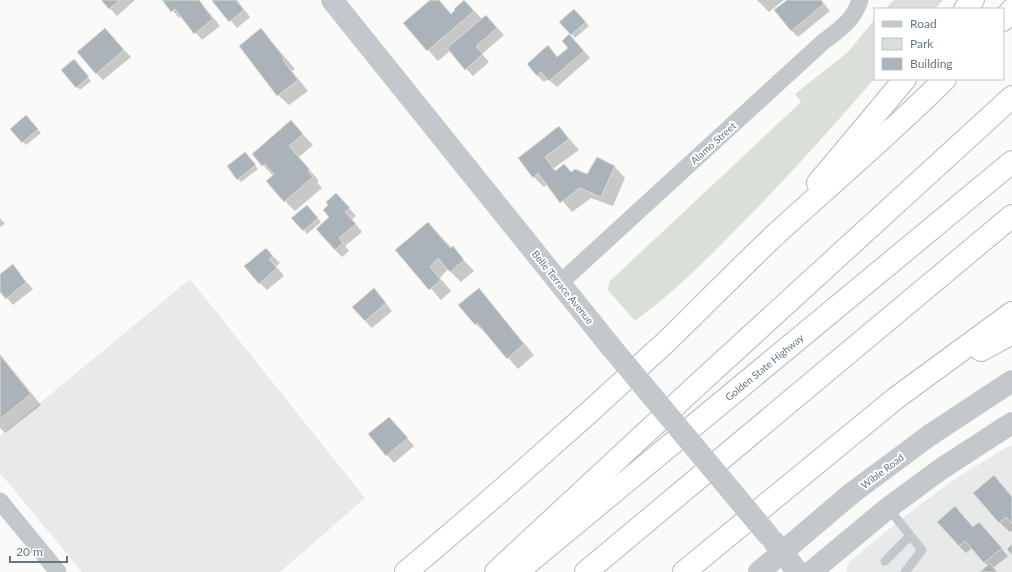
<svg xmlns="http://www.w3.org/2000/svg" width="1012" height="572" font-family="Lato,sans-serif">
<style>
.built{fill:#e8e9e9}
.green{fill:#dadfd7}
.shadow{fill:#0003}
.building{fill:#aab3b9;stroke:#dcdcda}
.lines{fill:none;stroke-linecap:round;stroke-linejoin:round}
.motorway-casing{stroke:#b4b9bd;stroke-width:24}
.service{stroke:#c3c8cc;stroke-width:9}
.minor{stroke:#c3c8cc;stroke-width:17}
.tertiary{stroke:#c3c8cc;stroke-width:22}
.motorway{stroke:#fff;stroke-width:22}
.tertiary-bridge{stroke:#c3c8cc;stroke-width:22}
.labels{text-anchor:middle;stroke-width:4;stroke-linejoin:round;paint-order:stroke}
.street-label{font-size:10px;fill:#657683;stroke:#fff}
</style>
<rect width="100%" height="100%" fill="#fafaf8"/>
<g class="built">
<path d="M190,279L365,498L280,572H82L0,473V436Z"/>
<path d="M1012,444V572H846L849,562L905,516L958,477Z"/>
</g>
<g class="green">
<path d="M894,0H943L935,9H885Z"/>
<path d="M875,19V78C838,121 800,163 761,204C721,245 681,287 635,321L608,290L609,282L801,102L795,94L848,52Z"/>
</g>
<g class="shadow">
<path d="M102,0H135L117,16Z"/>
<path d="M164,0H199L220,26L202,40L182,16L179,18Z"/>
<path d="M215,0H237L250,17L237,28Z"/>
<path d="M432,0H438L452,15L465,1L482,19L493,23L504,35L482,54L489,62L473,76L450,51L438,61L428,50Z"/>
<path d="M757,0H784L769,12Z"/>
<path d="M788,0H821L830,11L798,37L791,30Z"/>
<path d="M577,13L589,26L575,38L561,22Z"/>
<path d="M105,29L131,57L103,80L96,73Z"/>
<path d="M261,29L295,69L292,71L308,91L289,105L278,95Z"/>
<path d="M576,42L590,58L557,87L548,79L544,82L537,75L548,47L558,57Z"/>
<path d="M77,64L91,81L80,90L63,70Z"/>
<path d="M29,120L41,133L26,145L12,129Z"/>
<path d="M291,122L313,145L299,157L319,181L317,182L322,188L295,211L285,201L273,176L253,154Z"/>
<path d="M559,127L579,150L554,168L557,171L564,165L572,173L588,175L597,159L615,167L625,178L613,206L591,198L572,212L548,184L544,187L534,177Z"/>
<path d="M248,157L258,169L241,182L238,179Z"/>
<path d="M343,201L356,216L352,219L362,232L345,246L349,251L342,257L335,250L331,217Z"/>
<path d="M310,209L321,222L307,234L304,230Z"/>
<path d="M0,218L5,224L0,227Z"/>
<path d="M428,223L474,271L461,282L448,269L440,278L451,291L441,300L397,250Z"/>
<path d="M266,249L280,263L276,266L284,276L267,290L260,283Z"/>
<path d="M12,266L33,289L13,305L0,290V276Z"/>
<path d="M479,289L534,355L518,369L487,334L475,324Z"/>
<path d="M380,296L392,311L372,328L365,321Z"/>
<path d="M0,354L41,405L5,433L0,428Z"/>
<path d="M396,425L414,446L394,463L370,435Z"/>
<path d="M1004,487L1012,497V531L1010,532L999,522Z"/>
<path d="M979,523L1008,556L993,568L997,572H981L988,566L972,548L966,553L959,546Z"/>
</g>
<g class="building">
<path d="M101,0H120L109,9Z"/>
<path d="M162,0H199L213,19L194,34L175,9L171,12Z"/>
<path d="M214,0H236L244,10L229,22L212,1Z"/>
<path d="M430,0H439L451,14L455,10L454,9L464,0L474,11L427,51L403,23Z"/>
<path d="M787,0H821L824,4L791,31L774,10Z"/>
<path d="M574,9L586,22L571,35L559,22Z"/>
<path d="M486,15L497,28L476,46L483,54L465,70L447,48Z"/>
<path d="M105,28L124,50L96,74L77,52Z"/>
<path d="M261,28L285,59L283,60L298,80L277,96L239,46Z"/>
<path d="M569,34L584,51L549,81L541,72L537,76L527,64L548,45L557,57L568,48L562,41Z"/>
<path d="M74,59L89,77L76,88L61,70Z"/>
<path d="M26,115L38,129L22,143L10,129Z"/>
<path d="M291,120L303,134L289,146L310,170L308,171L313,177L284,202L266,181L274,174L265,164L262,166L252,154Z"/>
<path d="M559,126L569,139L545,157L555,171L564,164L571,172L575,169L587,174L597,157L615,166L601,197L580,188L560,203L538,173L533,178L518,158Z"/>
<path d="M245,152L256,165L237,180L227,166Z"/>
<path d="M336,193L350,208L345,212L356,224L339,238L343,243L335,250L316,229L329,217L323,210L328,205L326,202Z"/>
<path d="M307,205L318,218L303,231L291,218Z"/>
<path d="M428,222L450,248L453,246L464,260L450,272L438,258L430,267L441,280L429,290L395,250Z"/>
<path d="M266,248L273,256L269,259L277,268L259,284L244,266Z"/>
<path d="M13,264L26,282L6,299L0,292V274Z"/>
<path d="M374,288L386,303L365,321L352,307Z"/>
<path d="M479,288L524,344L507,359L477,323L475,325L458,305Z"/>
<path d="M0,355L31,394L0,419Z"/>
<path d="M389,417L408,438L386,456L368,434Z"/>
<path d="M994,475L1012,497V524L1006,517L999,523L973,493Z"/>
<path d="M955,506L973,527L979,522L1002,548L984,563L965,541L959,546L937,522Z"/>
<path d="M1012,544V555L1007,549Z"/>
<path d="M990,563L997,572H980Z"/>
</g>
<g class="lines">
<defs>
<g id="motorway">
<path d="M965,9L973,0"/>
<path d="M1003,20L1012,10"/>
<path d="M818,183L905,79"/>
<path d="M981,350L1012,333"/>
<path d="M406,572C495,497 582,420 667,341C704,305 740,268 777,233C833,182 891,133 945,79"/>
<path d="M496,572L695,387L1012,97"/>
<path id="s1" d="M517,572L1012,162"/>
<path d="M586,572L1012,216"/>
<path d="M684,572L896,398L1012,313"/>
</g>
</defs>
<use href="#motorway" class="motorway-casing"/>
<g class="service">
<path d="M888,508L922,550L905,572"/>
<path d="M885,561L910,536"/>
</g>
<g class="minor">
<path d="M560,283L823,42C839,30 854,20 860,0"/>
<path d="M0,501L58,572"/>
</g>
<g class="tertiary">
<path d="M332,0L611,347"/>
<path d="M774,542L798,572"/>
<path d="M759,572L852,493L930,435L1012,381"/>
<path d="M811,572L888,508L941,469L1012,423"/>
</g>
<use href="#motorway" class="motorway"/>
<path class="tertiary-bridge" d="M611,347L768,535"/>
</g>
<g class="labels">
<g class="street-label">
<text transform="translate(713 143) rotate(-42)" y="4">Alamo Street</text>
<text transform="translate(563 287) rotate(51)" y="4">Belle Terrace Avenue</text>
<text dy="4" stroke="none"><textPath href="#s1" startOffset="321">Golden State Highway</textPath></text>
<text transform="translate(882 471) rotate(-37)" y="4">Wible Road</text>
</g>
</g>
<rect x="874" y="8" width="130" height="72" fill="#ffffff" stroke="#c1c8cd"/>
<rect x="882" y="21" width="20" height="6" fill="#c3c8cc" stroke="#c1c8cd"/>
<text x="910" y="28" font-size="12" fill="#657683">Road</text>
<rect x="882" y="38" width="20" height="12" fill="#dadfd7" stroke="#c1c8cd"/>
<text x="910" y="48" font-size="12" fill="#657683">Park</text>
<rect x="882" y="58" width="20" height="12" fill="#aab3b9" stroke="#c1c8cd"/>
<text x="910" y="68" font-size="12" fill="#657683">Building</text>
<path d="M10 556v6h57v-6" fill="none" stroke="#657683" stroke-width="2"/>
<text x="16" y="556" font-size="12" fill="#657683" stroke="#ffffff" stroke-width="3" paint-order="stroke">20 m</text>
</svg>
